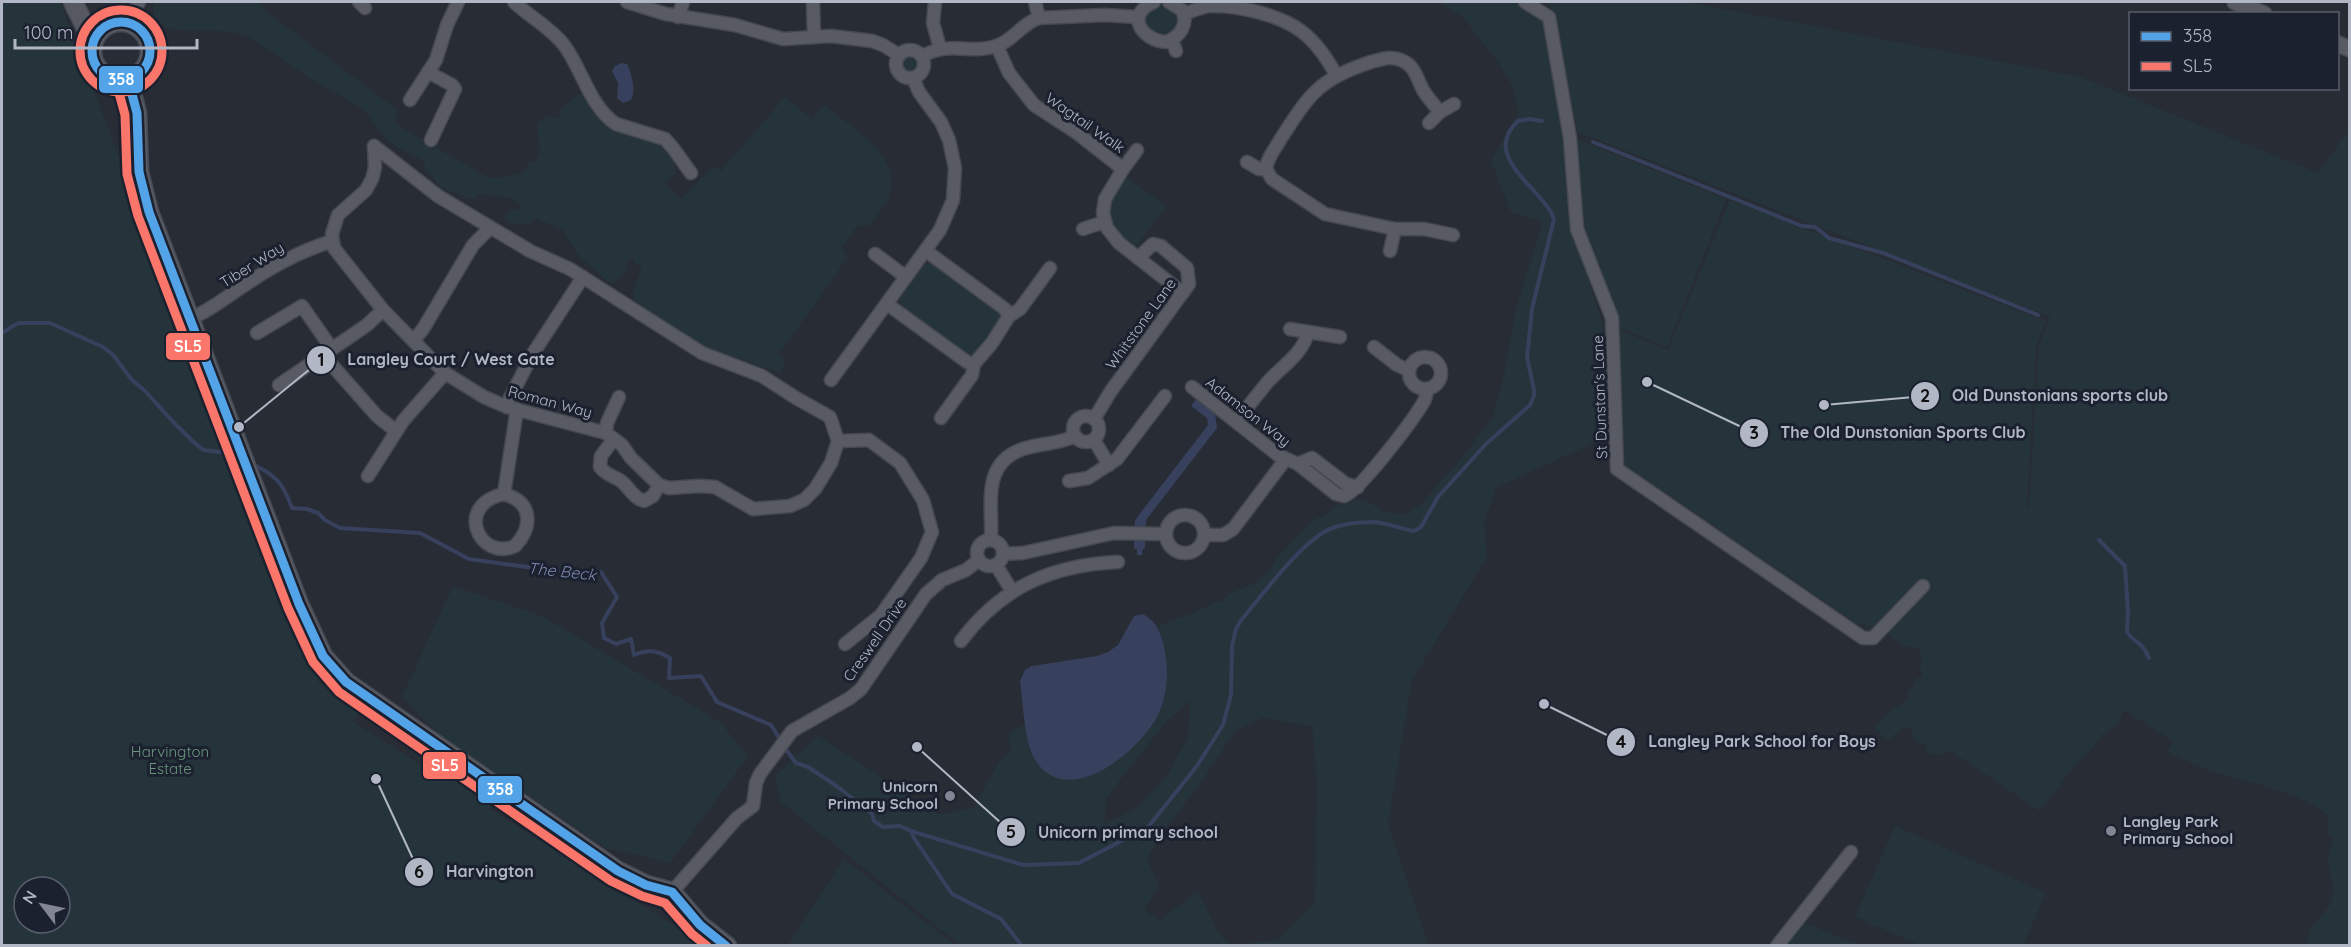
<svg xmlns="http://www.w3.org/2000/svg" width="2351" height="947" font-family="Quicksand,sans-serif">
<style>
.green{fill:#25343a;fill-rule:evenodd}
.water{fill:#37405d}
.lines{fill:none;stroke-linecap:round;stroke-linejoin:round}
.stream{stroke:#37405d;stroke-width:4}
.minor-casing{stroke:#46494f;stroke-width:15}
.tertiary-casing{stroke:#46494f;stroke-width:18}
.secondary-casing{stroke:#464952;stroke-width:21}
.minor{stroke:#585b63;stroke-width:12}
.tertiary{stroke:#585b63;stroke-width:15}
.secondary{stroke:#575961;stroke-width:18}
.bus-1-casing{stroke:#1c212f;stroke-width:14}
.bus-2-casing{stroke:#1c212f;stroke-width:14}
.bus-1{stroke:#53a3e8;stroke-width:9}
.bus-2{stroke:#fa756a;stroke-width:9}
.poi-dot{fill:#828693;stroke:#1c212f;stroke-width:2}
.labels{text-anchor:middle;stroke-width:6;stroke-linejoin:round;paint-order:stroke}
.street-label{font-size:15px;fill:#b2b7c6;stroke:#1c212f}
.park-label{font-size:15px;fill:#6a967c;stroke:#1c212f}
.poi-label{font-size:15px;font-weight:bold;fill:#b2b7c6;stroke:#1c212f;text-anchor:end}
.water-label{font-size:16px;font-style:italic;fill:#7c88ad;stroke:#1c212f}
.leader{fill:none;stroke:#b2b7c6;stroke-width:2}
.callout-dot{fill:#b2b7c6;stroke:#1c212f;stroke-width:2}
.mark-label{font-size:18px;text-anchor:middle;font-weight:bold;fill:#111}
.callout-label{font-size:16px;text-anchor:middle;font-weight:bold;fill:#b2b7c6;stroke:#1c212f;stroke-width:6;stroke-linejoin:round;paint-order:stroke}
.line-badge{stroke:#1c212f;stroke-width:2}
.badge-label{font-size:16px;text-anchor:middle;font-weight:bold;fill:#fff}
</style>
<rect width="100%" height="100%" fill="#282c35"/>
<g class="green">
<path d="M2,2H60L319,683L341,689L492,805L490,809L705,945L2,946ZM362,711L429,767L433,772L352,721ZM24,887H60V923H24Z"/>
<path d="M153,2H259L268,13L396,109L397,114L395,121L400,127L489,178H500L513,174L521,175L529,163L536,161L540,153L537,125L541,120L549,116L554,118L559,117L561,108L585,90L593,113L610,130L660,145L673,158L676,172L665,183L681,199L714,166L721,171L785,97L813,119L824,105C849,125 907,159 888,199C884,208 875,217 868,226L858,225L842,247L847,258L783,349L776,352L783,357L785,363L781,373L705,347L634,300C631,289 639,279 642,268L635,264L632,257L628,260C627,272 622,276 612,283L608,282L579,256L563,230L536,218L532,223C522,225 511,227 505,218L509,210L520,209L522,205L508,197L478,194L474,200L439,187L433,175L426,172L424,161C412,154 398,150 388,140C378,131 373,118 362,109C347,98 331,91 315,81C292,67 270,48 246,36C219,24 171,40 154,18Z"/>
<path d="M1439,2H1519L1546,19L1565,140L1572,228L1602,322L1611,435L1497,487L1484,521L1487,557L1412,680L1388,825L1428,945H1232L1279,940L1315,904L1317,780L1312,726L1262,718L1235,731L1198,787L1163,831L1147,859L1159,886L1144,910L1160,920L1198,891L1217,931L1229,945H960L781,802L775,776L818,736L939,815L974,807L999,762L1012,749L1008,740L1011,732L1162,652L1158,626L1196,612L1213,603L1222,601L1228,594L1253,584L1269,572L1278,557L1315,519L1326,515L1336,506L1355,500L1368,501L1382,511L1404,515L1420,505L1456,465L1493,417L1504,376L1515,313L1543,221L1511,212L1491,161L1519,112L1513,87L1500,65L1463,17ZM1191,700L1188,738L1166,777L1137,808L1104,824L1106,798L1166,722Z"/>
<path d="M1549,2H1687L2080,77L2318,173L2349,130V945H2306L2312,927L2330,905L2334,891L2327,858L2333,840L2327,831L2329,817C2311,794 2244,782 2215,772C2199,767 2184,759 2168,752L2173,741L2124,710L2116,726L2101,735L2091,750L2076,764L2040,811L1952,752L1938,754L1928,753L1926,745L1917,743L1912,734L1913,729C1902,726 1898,731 1890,739H1886L1877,731L1876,726L1889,712L1905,702L1908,697V692L1914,685L1916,679L1923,675L1920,670L1922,658L1919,649C1900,647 1891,640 1884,622L1874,627L1856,623L1618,460L1614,328L1668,350L1730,200L2046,321L2036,347L2027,507H2029L2039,346L2050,317L1578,132Z"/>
<path d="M1156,5H1167L1181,17L1178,29L1168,37L1157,36L1143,23L1145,12Z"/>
<circle cx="910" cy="64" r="10"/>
<path d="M1574,138L1726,199L1667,347L1615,326L1580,227Z"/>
<path d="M1125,176L1166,206L1134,249C1099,222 1104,211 1125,176Z"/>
<path d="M928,263L934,264L1000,313V323L976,354H965L900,306C897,293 917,270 928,263Z"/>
<path d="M453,586L542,616L720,722L748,756L670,863L606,848L440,735L402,697Z"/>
<path d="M1895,826L2046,893L2023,945H1920L1855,917Z"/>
<path d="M844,859L955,945H788Z"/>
<path d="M1802,922L1860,945L1785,946Z"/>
</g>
<g class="water">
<path d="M622,63L627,64C632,74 636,91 631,100L623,103L617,98L618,83L612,71L615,66Z"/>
<path d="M1197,398L1215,413L1217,428L1146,520L1145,548L1142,550V555H1137V549H1134L1135,520L1208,425L1207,418L1191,406Z"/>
<path d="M1143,614C1157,622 1160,631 1164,647C1169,669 1168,694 1158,715C1140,751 1066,813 1034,758C1024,739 1023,702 1020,681L1025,670L1032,666L1097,656L1108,652L1118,645L1134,616Z"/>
</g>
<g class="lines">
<g class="stream">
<path d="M1593,142L1802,226L1815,227L1829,238L1883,253L2038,315"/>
<path d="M2,333L18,323H50L103,347L113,355L132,380L145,391L176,425L198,446L204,450L235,454"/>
<path d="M252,464C276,475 283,483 292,508L307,509L318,513L325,520L340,528L420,533L469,559L563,572H601L617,597L602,623L604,638L616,644L631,639L634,655C648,649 657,650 670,658L669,678L701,676L717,702L771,725L781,741"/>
<path d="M2099,540L2125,566L2128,612L2127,632C2135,644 2142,641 2149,658"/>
<path d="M784,747L796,763L808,767L838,787L872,814L874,821L883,827L900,826L911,831L914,838L952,894L1001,919L1022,946"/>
<path d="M911,831L1023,865L1079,863L1148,827L1197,766L1223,725L1231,695L1232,646L1236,629L1242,619C1264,593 1296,549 1324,532C1338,524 1358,522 1374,522C1388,523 1400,529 1414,531L1421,527L1438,497L1486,444L1530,405L1534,396V390L1527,357L1532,309L1554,219C1544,189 1479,157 1518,121L1530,119L1542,121"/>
</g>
<defs>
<g id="minor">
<path d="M359,2L365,8"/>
<path d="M514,2C530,17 551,28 564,45C582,69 590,107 616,124L665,139L673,148L691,173"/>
<path d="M627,2L666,14L735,25L783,39L831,36L872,41L883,45L899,55"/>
<path d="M813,2L814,37"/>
<path d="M935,2L933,23L940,48"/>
<path d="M1035,2L1039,18"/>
<path d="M1154,2C1125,14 1141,40 1166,42C1180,37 1189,24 1182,10L1169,2"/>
<path d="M1525,2L1549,17L1570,138L1577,229L1612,318L1617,469L1863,638H1873L1923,586"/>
<path d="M1184,14C1193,11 1202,6 1211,6C1237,5 1280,15 1301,31C1317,43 1327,58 1336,75"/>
<path d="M678,17L683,2"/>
<path d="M128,23L139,2"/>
<path d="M1172,40L1176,51"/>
<path d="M997,46L1009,73L1034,105L1077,133L1123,169L1105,199L1103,213L1107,228L1119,243L1183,293"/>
<circle cx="910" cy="64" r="14"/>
<path d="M922,56C953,40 970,55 996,46C1013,41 1022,23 1039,18L1104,15L1138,17"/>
<path d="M428,72L452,85L455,89L431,140"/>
<path d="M410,100L436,60L447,25L458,2"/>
<path d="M1429,123L1440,112"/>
<path d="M374,146L438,196L530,251L570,269L702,353L762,376L796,398L830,417L838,441L869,440L900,463L923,500L932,532L921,558L881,615L845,644"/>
<path d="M374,146L375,168L372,179L366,190L338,215L332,234L334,248L383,310L445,373L484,397L507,407L606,433L622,445L631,458L659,485L669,488L699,486L715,487L753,509L790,506L804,500L815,489L831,463L838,441"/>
<path d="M1247,162L1259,169H1266"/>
<path d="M1123,169L1137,150"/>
<path d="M1083,229L1104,222"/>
<path d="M1453,235L1424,229H1395L1325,214L1272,179L1266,169C1267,158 1275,149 1280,140C1309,95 1318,79 1371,62C1382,59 1392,55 1403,61C1415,66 1417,79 1423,90C1428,98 1434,105 1440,112L1454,104"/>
<path d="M926,251L1005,309L1009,316L992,343L974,364L972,375L941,418"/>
<path d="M1390,251L1395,229"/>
<path d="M875,254L906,277"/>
<path d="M887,304L967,362L974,364"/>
<path d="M1009,316L1020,309L1050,268"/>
<path d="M190,319C211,310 226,297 245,285C272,266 301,251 332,241"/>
<path d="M1290,329L1340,337"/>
<path d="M257,333L302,306L332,349"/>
<path d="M414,340L423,329L473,245L490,228"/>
<path d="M1374,347L1397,365L1408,370"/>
<path d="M323,355L377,416L396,431"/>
<circle cx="1425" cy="373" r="16"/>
<path d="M831,380L940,230L953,200L955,168L949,140L941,122L919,92L913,78"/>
<path d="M279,385L367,325L383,310"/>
<path d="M1192,387L1278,455L1298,464L1336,494L1344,496C1359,492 1413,420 1423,403C1426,399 1426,395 1427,390"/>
<path d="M507,407L509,400L532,355L583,277"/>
<circle cx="1086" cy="429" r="13"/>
<path d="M1094,419L1111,391L1189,284L1187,268L1161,246L1153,244L1138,258"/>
<path d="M1237,422C1246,409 1256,396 1266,384C1281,366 1302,356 1308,332"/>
<path d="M606,433L607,423L619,397"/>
<path d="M614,439L601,456L600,467C606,475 614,476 621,481C630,488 633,498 644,501L653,496L659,485"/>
<path d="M1094,440L1109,465"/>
<path d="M1298,464L1312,458L1346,484L1358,487"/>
<path d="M368,476L403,421L445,373"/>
<path d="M1069,481L1088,478L1117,459L1165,396"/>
<path d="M504,494C533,502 533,527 515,546C480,562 453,505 504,494L517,409"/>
<circle cx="1185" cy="534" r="19"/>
<path d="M1204,535H1223L1233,529L1285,460"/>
<path d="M991,539C993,505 980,461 1026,448C1043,443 1059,444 1075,436"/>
<circle cx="990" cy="553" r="13"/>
<path d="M1003,554L1023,553L1114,533L1166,534"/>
<path d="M996,565L1012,591"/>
<path d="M961,641C1001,587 1052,565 1118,562"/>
<path d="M672,892L737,818L753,806L756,783L760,774L792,731L850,698L861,689L926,594L942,580L966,570L979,560"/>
<path d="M1777,946L1851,852"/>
</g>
<g id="tertiary">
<path d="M2235,2L2264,14"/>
<path d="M2338,44L2350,49"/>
</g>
<g id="secondary">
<path d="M73,2L85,26L96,36"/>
<circle cx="121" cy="51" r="29"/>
<path d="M128,79L137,113L139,172L149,212L299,604L323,656L346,682L618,871L646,885L672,892L700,925L727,946"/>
</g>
</defs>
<use href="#minor" class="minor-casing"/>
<use href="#tertiary" class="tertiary-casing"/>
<use href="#secondary" class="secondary-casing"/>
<use href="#minor" class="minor"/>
<use href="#tertiary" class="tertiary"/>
<use href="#secondary" class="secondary"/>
<defs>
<g id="bus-1">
<circle cx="121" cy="51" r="29"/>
<path d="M128,79L137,113L139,172L149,212L299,604L323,656L346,682L618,871L646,885L672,892L700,925L726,946"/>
</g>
<g id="bus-2">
<circle cx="121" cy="51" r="41"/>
<path d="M116,82L125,115L127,174L138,216L288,608L313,662L339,692L611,881L642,896L665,903L692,934L707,946"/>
</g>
</defs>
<use href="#bus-1" class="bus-1-casing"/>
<use href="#bus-2" class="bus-2-casing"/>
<use href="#bus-1" class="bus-1"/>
<use href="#bus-2" class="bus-2"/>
</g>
<g class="poi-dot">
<circle cx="950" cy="796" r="6"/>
<circle cx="2111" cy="831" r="6"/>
</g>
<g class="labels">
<g class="street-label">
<text transform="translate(1085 123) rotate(35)" y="5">Wagtail Walk</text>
<text transform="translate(252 265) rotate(-32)" y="5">Tiber Way</text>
<text transform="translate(1141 324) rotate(-54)" y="5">Whitstone Lane</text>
<text transform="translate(1600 397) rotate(-92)" y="5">St Dunstan's Lane</text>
<text transform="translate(550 402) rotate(15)" y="5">Roman Way</text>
<text transform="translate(1248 412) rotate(38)" y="5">Adamson Way</text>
<text transform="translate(875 640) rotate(-55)" y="5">Creswell Drive</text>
</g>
<g class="park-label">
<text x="170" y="757">Harvington<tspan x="170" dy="17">Estate</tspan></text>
</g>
<g class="poi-label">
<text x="938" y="792">Unicorn<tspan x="938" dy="17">Primary School</tspan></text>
<text x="2123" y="827" text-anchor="start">Langley Park<tspan x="2123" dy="17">Primary School</tspan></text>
</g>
<g class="water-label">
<text transform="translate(562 571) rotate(6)" y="6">The Beck</text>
</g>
</g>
<path class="leader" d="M239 427L321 360M1824 405L1925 396M1647 382L1754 433M1544 704L1621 742M917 747L1011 832M376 779L419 872"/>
<g class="callout-dot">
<circle cx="239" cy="427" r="6"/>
<circle cx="1824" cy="405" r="6"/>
<circle cx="1647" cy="382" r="6"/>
<circle cx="1544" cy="704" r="6"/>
<circle cx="917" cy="747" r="6"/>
<circle cx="376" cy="779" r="6"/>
<circle cx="321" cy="360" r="15"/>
<circle cx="1925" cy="396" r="15"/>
<circle cx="1754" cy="433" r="15"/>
<circle cx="1621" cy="742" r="15"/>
<circle cx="1011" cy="832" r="15"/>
<circle cx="419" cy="872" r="15"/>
</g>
<g class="mark-label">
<text x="321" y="366">1</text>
<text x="1925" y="402">2</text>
<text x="1754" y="439">3</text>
<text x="1621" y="748">4</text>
<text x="1011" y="838">5</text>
<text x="419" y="878">6</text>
</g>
<g class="callout-label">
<text x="451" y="365">Langley Court / West Gate</text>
<text x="2060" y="401">Old Dunstonians sports club</text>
<text x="1903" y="438">The Old Dunstonian Sports Club</text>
<text x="1762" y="747">Langley Park School for Boys</text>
<text x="1128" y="838">Unicorn primary school</text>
<text x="490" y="877">Harvington</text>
</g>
<g class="line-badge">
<rect x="98" y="65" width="46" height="29" rx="6" fill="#53a3e8"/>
<rect x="165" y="332" width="46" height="29" rx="6" fill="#fa756a"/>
<rect x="422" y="751" width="45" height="29" rx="6" fill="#fa756a"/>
<rect x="477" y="775" width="46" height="29" rx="6" fill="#53a3e8"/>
</g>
<g class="badge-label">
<text x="121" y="85">358</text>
<text x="188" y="352">SL5</text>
<text x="445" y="771">SL5</text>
<text x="500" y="795">358</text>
</g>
<rect width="2351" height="947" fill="none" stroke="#b2b7c6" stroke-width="6"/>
<rect x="2129" y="12" width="210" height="78" fill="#1c212f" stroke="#585d6b" stroke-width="1.5"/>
<rect x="2141" y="32" width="30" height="9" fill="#53a3e8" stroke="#585d6b" stroke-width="1.5"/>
<text x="2183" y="42" font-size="18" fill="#b2b7c6">358</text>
<rect x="2141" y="62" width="30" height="9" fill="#fa756a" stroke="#585d6b" stroke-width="1.5"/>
<text x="2183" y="72" font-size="18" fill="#b2b7c6">SL5</text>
<g transform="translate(42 905) rotate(302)"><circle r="28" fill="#1c212f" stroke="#585d6b" stroke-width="1.5"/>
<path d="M0-4.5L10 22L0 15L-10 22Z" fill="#828693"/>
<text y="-9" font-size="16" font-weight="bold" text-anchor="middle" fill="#b2b7c6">N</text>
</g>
<path d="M15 39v9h182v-9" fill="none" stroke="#b2b7c6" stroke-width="3"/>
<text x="24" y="39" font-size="18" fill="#b2b7c6" stroke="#1c212f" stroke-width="4.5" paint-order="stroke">100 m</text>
</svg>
